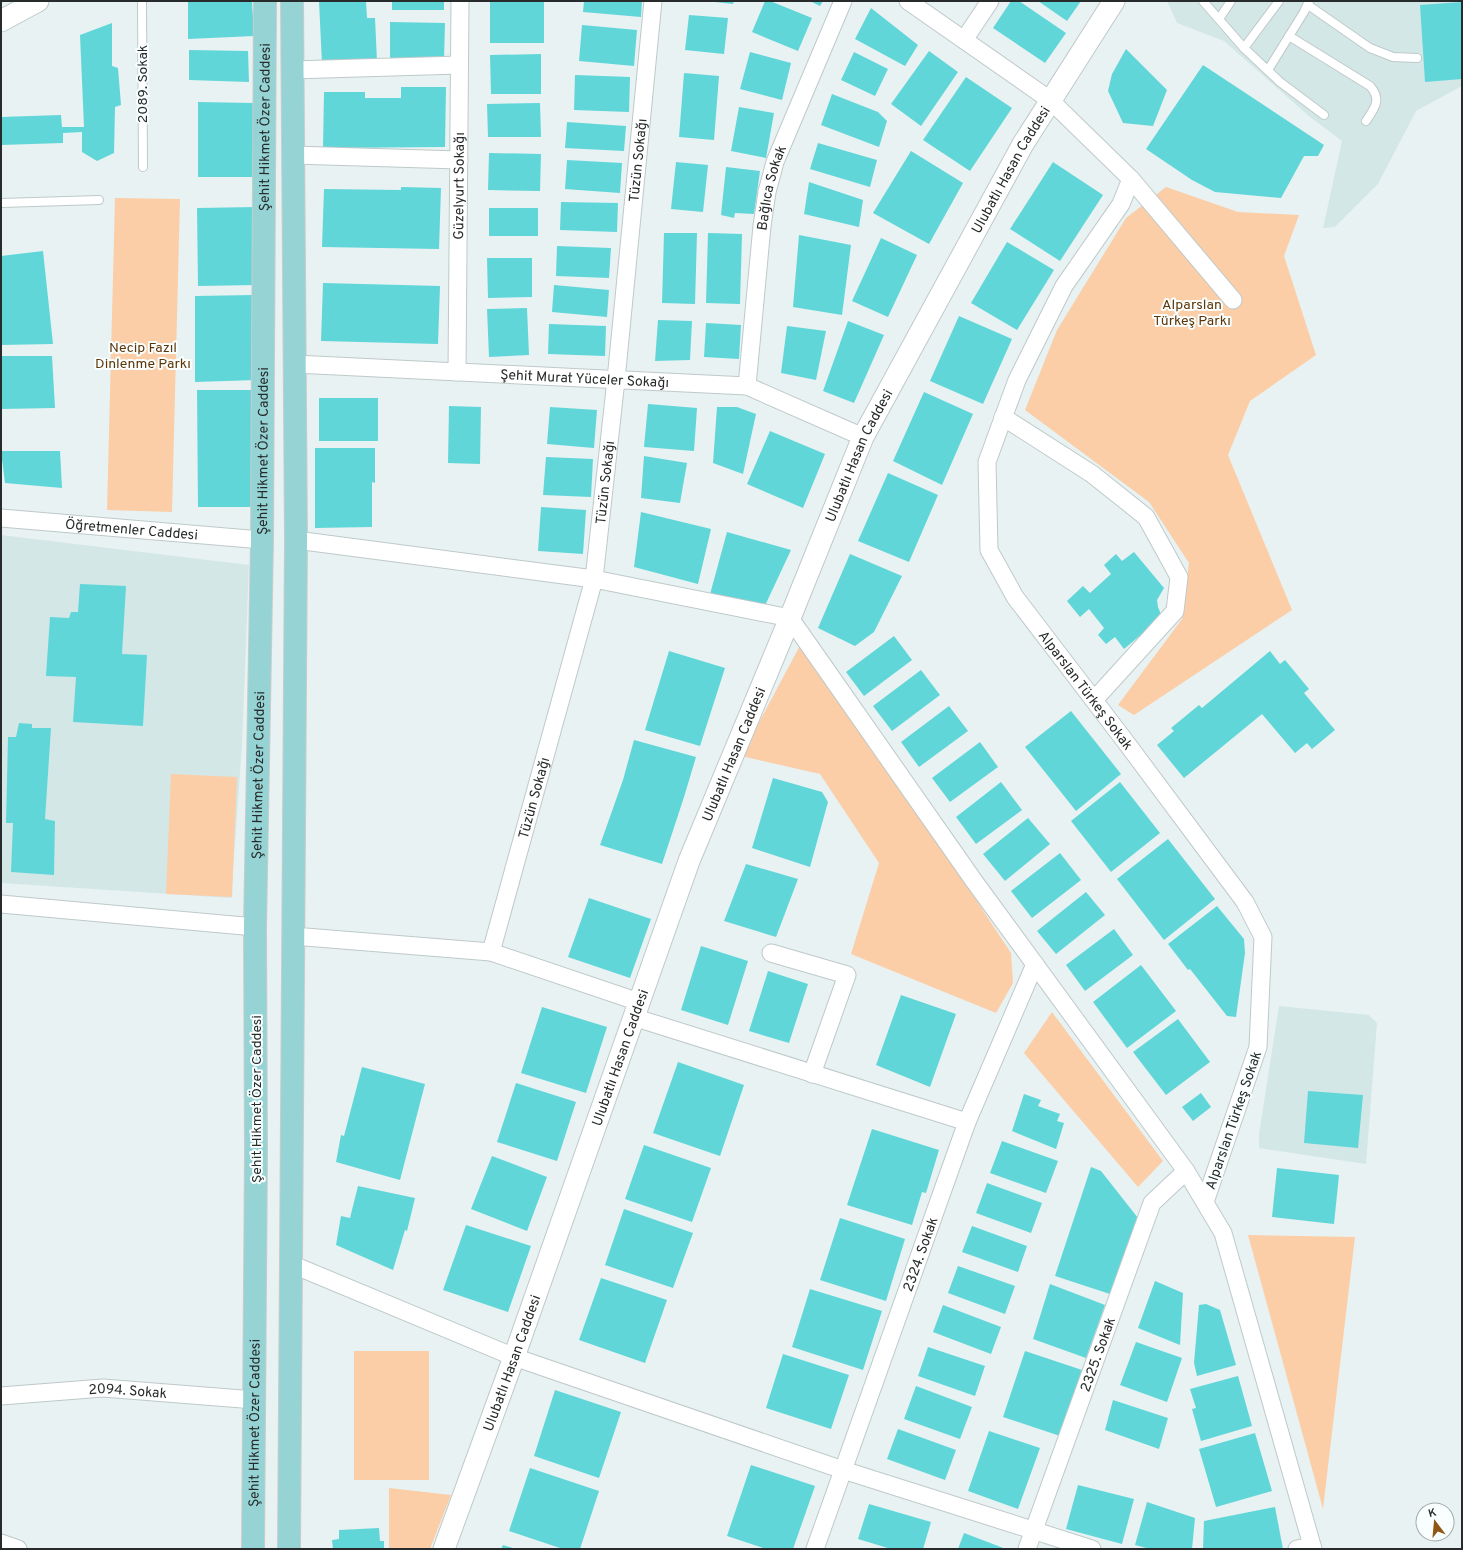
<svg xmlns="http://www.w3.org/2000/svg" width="1463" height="1550" font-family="Overpass,sans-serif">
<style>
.built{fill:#d4e7e7}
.green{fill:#fbcea7}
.building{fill:#60d6d9}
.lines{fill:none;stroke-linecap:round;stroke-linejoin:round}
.service-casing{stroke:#bfc9c9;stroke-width:10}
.minor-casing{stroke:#bfc9c9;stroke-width:19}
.tertiary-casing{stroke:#bfc9c9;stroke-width:23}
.primary-casing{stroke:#cbcccc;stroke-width:24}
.service{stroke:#fff;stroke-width:8}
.minor{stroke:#fff;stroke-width:17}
.tertiary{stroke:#fff;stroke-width:21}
.primary{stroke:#95d3d4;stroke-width:22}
.labels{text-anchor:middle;stroke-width:4;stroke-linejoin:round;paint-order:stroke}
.street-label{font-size:14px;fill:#282b2b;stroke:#f9ffff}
.park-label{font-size:14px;fill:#5f3506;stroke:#f9ffff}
</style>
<rect width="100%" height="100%" fill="#e8f2f2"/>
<g class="built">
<path d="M1167,1H1462V86L1416,111L1378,184L1335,227L1323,228L1342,141L1310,117L1224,41L1177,23Z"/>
<path d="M1,535L249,565L242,745L231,898L1,883Z"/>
<path d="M1279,1006L1369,1015L1377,1023L1366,1164L1259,1148V1134Z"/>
</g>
<g class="green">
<path d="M1166,187L1238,212L1299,215L1284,256L1316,355L1250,401L1228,455L1292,610L1134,715L1118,705L1182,619L1189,563L1149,502L1025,410L1057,330L1126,218Z"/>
<path d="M115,198L180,199L172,512L107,510Z"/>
<path d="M804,638L1011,953L1013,983L996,1013L851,954L879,863L820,774L741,756Z"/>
<path d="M171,774L237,777L232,897L166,894Z"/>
<path d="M1052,1012L1163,1161L1138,1187L1024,1053Z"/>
<path d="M1248,1235L1355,1237L1323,1509Z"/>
<rect x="354" y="1351" width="75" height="129"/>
<path d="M389,1488L451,1495L430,1549H389Z"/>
</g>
<g class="building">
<path d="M188,1H252L254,36L188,39Z"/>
<path d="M319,1H366L367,18H375L377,61L322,64Z"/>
<rect x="392" y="1" width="52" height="9"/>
<path d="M584,1H642L641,17L583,12Z"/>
<path d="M715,1H734L733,4L715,2Z"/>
<path d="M765,1H770L812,18L798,51L752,32Z"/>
<path d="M810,1H823L820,6Z"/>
<path d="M1011,1H1019L1066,33L1045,63L993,28Z"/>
<path d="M1038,1H1081L1067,21Z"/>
<rect x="490" y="2" width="54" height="41"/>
<path d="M1462,2V79L1425,82L1420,5Z"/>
<path d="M871,8L918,45L905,66L855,39Z"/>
<path d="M689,15L728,18L724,54L685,50Z"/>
<path d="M390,22L445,23L444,60H390Z"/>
<path d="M112,23V66L118,68L121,105L115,107L114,153L97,161L82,152V132L63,133V143L1,145V117L61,115L62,127H84L80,35Z"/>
<path d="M582,25L637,30L634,66L579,61Z"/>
<path d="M1126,49L1167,90L1153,126L1123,123L1108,91L1112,74Z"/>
<path d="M189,50L248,51L249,82L189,80Z"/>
<path d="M929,51L958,72L921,126L891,104Z"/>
<path d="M750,52L791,63L782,100L740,89Z"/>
<path d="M854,52L888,69L875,96L841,80Z"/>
<path d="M541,54V94H491L490,55Z"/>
<path d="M1203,65L1324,145L1318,156H1304L1281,198L1215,192L1192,180L1146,149Z"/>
<path d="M684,73L719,76L714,140L679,137Z"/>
<path d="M575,75L630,77L629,112L574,110Z"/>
<path d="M966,77L1012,108L970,171L923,140Z"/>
<path d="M401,87H446L445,147L323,148L324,92H365V98H401Z"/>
<path d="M832,94L878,112L887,121L879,147L821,125Z"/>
<path d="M198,102L253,103L255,177H198Z"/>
<path d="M540,103L541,137H488L487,104Z"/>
<path d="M739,107L774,113L766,158L731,151Z"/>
<path d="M567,122L626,126L624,151L565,148Z"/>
<path d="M818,143L877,160L870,187L810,169Z"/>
<path d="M911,151L963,183L929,244L873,213Z"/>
<path d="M489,153L541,154L540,191L488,190Z"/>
<path d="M567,160L622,163L620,193L565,189Z"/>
<path d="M676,162L708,165L703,212L671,209Z"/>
<path d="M1053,162L1103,195L1060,261L1010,229Z"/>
<path d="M726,167L760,171L754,214L735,213L734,218L721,215Z"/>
<path d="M809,182L863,200L859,227L804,214Z"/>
<path d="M401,187L441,188L439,249L322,247L324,189L401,190Z"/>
<path d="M561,202L618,203L617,232L560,230Z"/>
<path d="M256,207L257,285L198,286L197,208Z"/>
<rect x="489" y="208" width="49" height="28"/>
<path d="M664,233H697L695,304L662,303Z"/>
<path d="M708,233L742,234L740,304L706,303Z"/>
<path d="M799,235L851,245L842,315L793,307Z"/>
<path d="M881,238L917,255L888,317L852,301Z"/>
<path d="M1007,242L1054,270L1017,330L971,303Z"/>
<path d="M557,246L611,248L609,278L556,276Z"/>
<path d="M43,251L53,344L1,345V256Z"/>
<path d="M487,258H532V297L488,298Z"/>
<path d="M323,283L440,286L438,344L321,341Z"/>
<path d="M554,285L609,290L607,317L552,312Z"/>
<path d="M254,295L256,380L195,382V296Z"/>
<path d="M527,308L529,355L489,357L487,309Z"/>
<path d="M959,316L1012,339L983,404L930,381Z"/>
<path d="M658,320L692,321L690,360L655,361Z"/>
<path d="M848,321L884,335L854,403L823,391Z"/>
<path d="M706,323L741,325L739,359L704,357Z"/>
<path d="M549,324L606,326L605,356L548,354Z"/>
<path d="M787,326L826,331L816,380L781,373Z"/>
<path d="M1,356H52L55,408L1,409Z"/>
<path d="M197,390H256V507H198Z"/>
<path d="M924,392L973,414L942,485L893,461Z"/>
<rect x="319" y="398" width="59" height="43"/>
<path d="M648,404L697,408L694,451L644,447Z"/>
<path d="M449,406L481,407L480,464L448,463Z"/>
<path d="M550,407L597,410L594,448L547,444Z"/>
<path d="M717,407H737L756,414L743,474L713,463Z"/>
<path d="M770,431L825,454L803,508L747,484Z"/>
<path d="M315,448H375V483L372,482V527L315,528Z"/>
<path d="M1,451H60L62,488L5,483Z"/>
<path d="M644,456L687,463L680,503L641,498Z"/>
<path d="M546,457L593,459L591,497L543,495Z"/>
<path d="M888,473L938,495L909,562L858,541Z"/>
<path d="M541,507L586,510L583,554L538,551Z"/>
<path d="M641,512L711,529L698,584L634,567Z"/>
<path d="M727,532L791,550L762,612L709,598Z"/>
<path d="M1134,552L1164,588L1157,600L1158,607L1162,617L1124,649L1115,637L1106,644L1098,635L1104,628L1089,609L1080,617L1067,601L1083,586L1090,593L1111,574L1104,565L1116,554L1122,561Z"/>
<path d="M850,554L902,576L874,632L855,646L818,628Z"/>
<path d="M80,584L126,586L122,654L147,655L143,726L73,722L76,677L46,676L50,617L69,618L71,612H78Z"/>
<path d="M894,636L912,660L864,696L846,672Z"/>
<path d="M669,651L725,668L700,746L645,730Z"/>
<path d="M1270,651L1280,664L1285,660L1309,689L1304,693L1335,730L1312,749L1307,743L1295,753L1262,714L1184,778L1157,745L1174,731L1171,728L1199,705L1202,708Z"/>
<path d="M921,670L940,695L892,731L873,706Z"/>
<path d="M949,706L968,731L919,767L901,742Z"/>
<path d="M1071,711L1121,774L1076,811L1025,747Z"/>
<path d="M19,723L32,724V728H51L45,819L55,821L54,875L11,872L13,823H6L8,737H16Z"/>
<path d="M634,740L696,757L684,797L662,864L600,845L623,780Z"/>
<path d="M980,742L998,767L950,802L932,778Z"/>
<path d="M773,778L822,792L828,802L810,867L752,848Z"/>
<path d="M1001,782L1022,810L976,844L956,817Z"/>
<path d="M1120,782L1160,833L1111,872L1071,821Z"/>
<path d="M1028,818L1050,844L1005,881L983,854Z"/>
<path d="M1168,839L1215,899L1164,940L1117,879Z"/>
<path d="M1060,853L1081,880L1032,918L1011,891Z"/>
<path d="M746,864L798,879L776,937L724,921Z"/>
<path d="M1086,892L1105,915L1056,954L1037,931Z"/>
<path d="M589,898L651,919L630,978L568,957Z"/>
<path d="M1217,906L1244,939L1245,953L1236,1017L1227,1016L1190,969L1188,970L1168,944Z"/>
<path d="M1114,929L1133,955L1085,991L1066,965Z"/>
<path d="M701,946L748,961L728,1025L681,1010Z"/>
<path d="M1141,965L1176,1011L1127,1048L1093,1002Z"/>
<path d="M768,971L808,984L789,1043L749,1031Z"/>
<path d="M901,995L956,1014L930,1087L876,1065Z"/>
<path d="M542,1007L607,1027L586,1093L521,1073Z"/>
<path d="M1178,1019L1210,1062L1166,1095L1133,1052Z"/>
<path d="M678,1062L744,1085L720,1156L653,1133Z"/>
<path d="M362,1067L425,1084L400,1180L336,1162L341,1135L344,1136Z"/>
<path d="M516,1083L576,1102L557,1161L497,1142Z"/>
<path d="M1308,1091L1363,1095L1358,1148L1304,1143Z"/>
<path d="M1201,1093L1211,1107L1193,1121L1182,1107Z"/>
<path d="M1024,1094L1041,1100L1038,1106L1060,1114L1057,1121L1064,1123L1056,1149L1012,1131Z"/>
<path d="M872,1129L939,1150L926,1193L922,1192L912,1225L847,1205Z"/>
<path d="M1002,1141L1058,1161L1046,1193L990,1173Z"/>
<path d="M644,1145L711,1168L692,1222L625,1199Z"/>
<path d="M492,1156L547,1177L527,1231L471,1209Z"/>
<path d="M1091,1167L1101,1171L1138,1218L1113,1295L1055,1276Z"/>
<path d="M1277,1168L1339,1175L1334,1224L1272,1217Z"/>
<path d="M987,1183L1042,1203L1031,1233L976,1213Z"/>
<path d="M358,1186L415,1198L407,1231L405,1230L393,1270L336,1245L341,1216L350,1218Z"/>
<path d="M624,1209L693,1233L673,1288L605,1265Z"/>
<path d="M840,1218L905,1239L886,1301L820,1280Z"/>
<path d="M466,1225L531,1246L508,1312L443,1290Z"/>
<path d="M972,1226L1027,1246L1018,1272L962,1252Z"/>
<path d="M958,1266L1015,1286L1005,1314L948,1293Z"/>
<path d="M601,1278L667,1300L645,1363L579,1340Z"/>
<path d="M1155,1281L1183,1293L1180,1345L1138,1328Z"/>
<path d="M1050,1284L1105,1305L1086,1358L1033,1339Z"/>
<path d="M810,1289L882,1311L863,1370L792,1347Z"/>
<path d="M1206,1304L1220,1310L1236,1365L1197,1376L1194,1363L1199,1305Z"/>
<path d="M943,1305L1001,1327L991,1354L933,1332Z"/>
<path d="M1136,1342L1182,1358L1167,1402L1120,1385Z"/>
<path d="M928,1347L985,1366L975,1396L918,1376Z"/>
<path d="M1025,1351L1082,1370L1060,1436L1003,1417Z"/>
<path d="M783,1354L849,1375L831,1429L766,1408Z"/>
<path d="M1238,1376L1252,1426L1201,1441L1192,1409L1196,1408L1190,1389Z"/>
<path d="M916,1386L972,1407L960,1439L904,1419Z"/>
<path d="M555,1390L621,1412L599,1478L534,1456Z"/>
<path d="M1113,1400L1168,1418L1159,1449L1105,1430Z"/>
<path d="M898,1429L956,1450L945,1480L887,1459Z"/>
<path d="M989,1431L1040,1448L1018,1509L968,1491Z"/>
<path d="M1255,1433L1272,1491L1216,1507L1199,1449Z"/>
<path d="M751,1465L815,1486L793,1549H766L727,1536Z"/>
<path d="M530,1468L599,1491L580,1549H563L509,1531Z"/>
<path d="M1078,1485L1134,1499L1122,1544L1066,1529Z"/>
<path d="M1147,1502L1195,1518L1192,1549H1150L1135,1545Z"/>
<path d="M869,1504L931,1522L923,1549H891L858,1539Z"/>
<path d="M1275,1507L1283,1549H1203L1204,1521Z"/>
<path d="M379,1528L380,1541H384V1549H333L332,1540L339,1539V1530Z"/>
<path d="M964,1533L1006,1549H958Z"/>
<path d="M503,1545L516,1549H501Z"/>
</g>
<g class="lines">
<defs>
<g id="service">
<path d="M142,1L143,167"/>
<path d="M1203,1L1244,48L1280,82L1324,115"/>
<path d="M1308,5L1370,48L1393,57L1417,58"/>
<path d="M1219,19L1231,1"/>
<path d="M1289,36L1370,86C1382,99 1375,108 1366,121"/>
<path d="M1244,48L1279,1"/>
<path d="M1268,70L1304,12L1309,1"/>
<path d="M1,203L99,200"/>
</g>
<g id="minor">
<path d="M908,1L1050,100L1131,179L1233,300"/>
<path d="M964,40L990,1"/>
<path d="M292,70L459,65"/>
<path d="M293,155L459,160"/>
<path id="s1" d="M1131,179L1121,204L1064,286L1017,380L987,462L989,550L1015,597L1125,741L1245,902L1263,937L1258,1047L1205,1202"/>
<path id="s2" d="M295,364L747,386L863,437"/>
<path id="s3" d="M457,372L460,1"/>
<path id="s4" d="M747,386L762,226L767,192L775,162L843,1"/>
<path d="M1003,417L1092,474L1146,517L1179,577L1175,611L1094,700"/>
<path id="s5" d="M1,518L262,540"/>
<path d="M296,540L594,579L790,618L974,881L1186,1171L1223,1233L1313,1549"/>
<path d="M1,904L255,927"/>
<path d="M293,936L491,952L639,1002"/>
<path id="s6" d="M491,952L594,579L616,380L653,1"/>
<path d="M771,953L847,975L812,1074"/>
<path d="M633,1017L967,1122"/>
<path d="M291,1264L514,1357L843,1470L1092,1549"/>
<path id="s7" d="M1,1396L103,1388L255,1400"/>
<path d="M1,1543L18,1549"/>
<path id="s8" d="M815,1549L967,1122L1035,964"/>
<path id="s9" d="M1027,1549L1152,1203L1186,1171"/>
<path d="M1297,1549L1312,1546"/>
</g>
<g id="tertiary">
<path d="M1,21L38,1"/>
<path id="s10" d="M444,1549L514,1357L689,861L790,618L863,437L1023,144L1114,1"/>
</g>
<g id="primary">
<path id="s11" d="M253,1549L256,1152L255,927L262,540L265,1"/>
<path d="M289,1549L296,540L292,1"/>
</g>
</defs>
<use href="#service" class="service-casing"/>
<use href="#minor" class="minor-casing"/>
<use href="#tertiary" class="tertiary-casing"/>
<use href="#primary" class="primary-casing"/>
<use href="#service" class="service"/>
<use href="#minor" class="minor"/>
<use href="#tertiary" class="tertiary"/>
<use href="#primary" class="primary"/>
</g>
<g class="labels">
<g class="street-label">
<text transform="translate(142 84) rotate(-90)" y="5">2089. Sokak</text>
<text dy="5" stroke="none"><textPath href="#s11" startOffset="1422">Şehit Hikmet Özer Caddesi</textPath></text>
<text dy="5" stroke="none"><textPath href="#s6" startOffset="808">Tüzün Sokağı</textPath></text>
<text dy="5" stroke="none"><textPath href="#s10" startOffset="1494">Ulubatlı Hasan Caddesi</textPath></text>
<text dy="5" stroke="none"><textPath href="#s3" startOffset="186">Güzelyurt Sokağı</textPath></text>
<text dy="5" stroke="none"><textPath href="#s4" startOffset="200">Bağlıca Sokak</textPath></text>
<text dy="5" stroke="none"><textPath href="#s2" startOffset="290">Şehit Murat Yüceler Sokağı</textPath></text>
<text dy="5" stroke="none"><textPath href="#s11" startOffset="1098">Şehit Hikmet Özer Caddesi</textPath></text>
<text dy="5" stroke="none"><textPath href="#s10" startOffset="1170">Ulubatlı Hasan Caddesi</textPath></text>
<text dy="5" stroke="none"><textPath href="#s6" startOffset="484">Tüzün Sokağı</textPath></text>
<text dy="5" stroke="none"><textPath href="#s5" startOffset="131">Öğretmenler Caddesi</textPath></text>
<text dy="5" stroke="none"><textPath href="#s1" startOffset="578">Alparslan Türkeş Sokak</textPath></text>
<text dy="5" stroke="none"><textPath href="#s10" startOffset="846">Ulubatlı Hasan Caddesi</textPath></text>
<text dy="5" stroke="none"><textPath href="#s11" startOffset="774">Şehit Hikmet Özer Caddesi</textPath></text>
<text dy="5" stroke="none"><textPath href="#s6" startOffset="160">Tüzün Sokağı</textPath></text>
<text dy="5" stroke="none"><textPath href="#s10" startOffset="522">Ulubatlı Hasan Caddesi</textPath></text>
<text transform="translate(256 1099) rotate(-90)" y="5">Şehit Hikmet Özer Caddesi</text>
<text transform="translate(1233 1120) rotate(-71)" y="5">Alparslan Türkeş Sokak</text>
<text dy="5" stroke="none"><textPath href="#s8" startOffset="313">2324. Sokak</textPath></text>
<text dy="5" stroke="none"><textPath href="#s9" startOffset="207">2325. Sokak</textPath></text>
<text dy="5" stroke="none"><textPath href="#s10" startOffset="198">Ulubatlı Hasan Caddesi</textPath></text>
<text dy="5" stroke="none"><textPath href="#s7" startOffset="127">2094. Sokak</textPath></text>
<text dy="5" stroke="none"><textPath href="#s11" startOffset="126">Şehit Hikmet Özer Caddesi</textPath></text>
</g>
<g class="park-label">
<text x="1192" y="309">Alparslan<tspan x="1192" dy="16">Türkeş Parkı</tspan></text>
<text x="143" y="352">Necip Fazıl<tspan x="143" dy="16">Dinlenme Parkı</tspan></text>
</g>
</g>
<rect width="1463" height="1550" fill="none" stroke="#282b2b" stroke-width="4"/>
<g transform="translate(1435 1522) rotate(344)"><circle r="19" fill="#f9ffff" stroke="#a5aaaa"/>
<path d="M0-3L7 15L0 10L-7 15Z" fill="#915514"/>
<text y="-6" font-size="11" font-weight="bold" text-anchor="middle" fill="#282b2b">K</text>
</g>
</svg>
